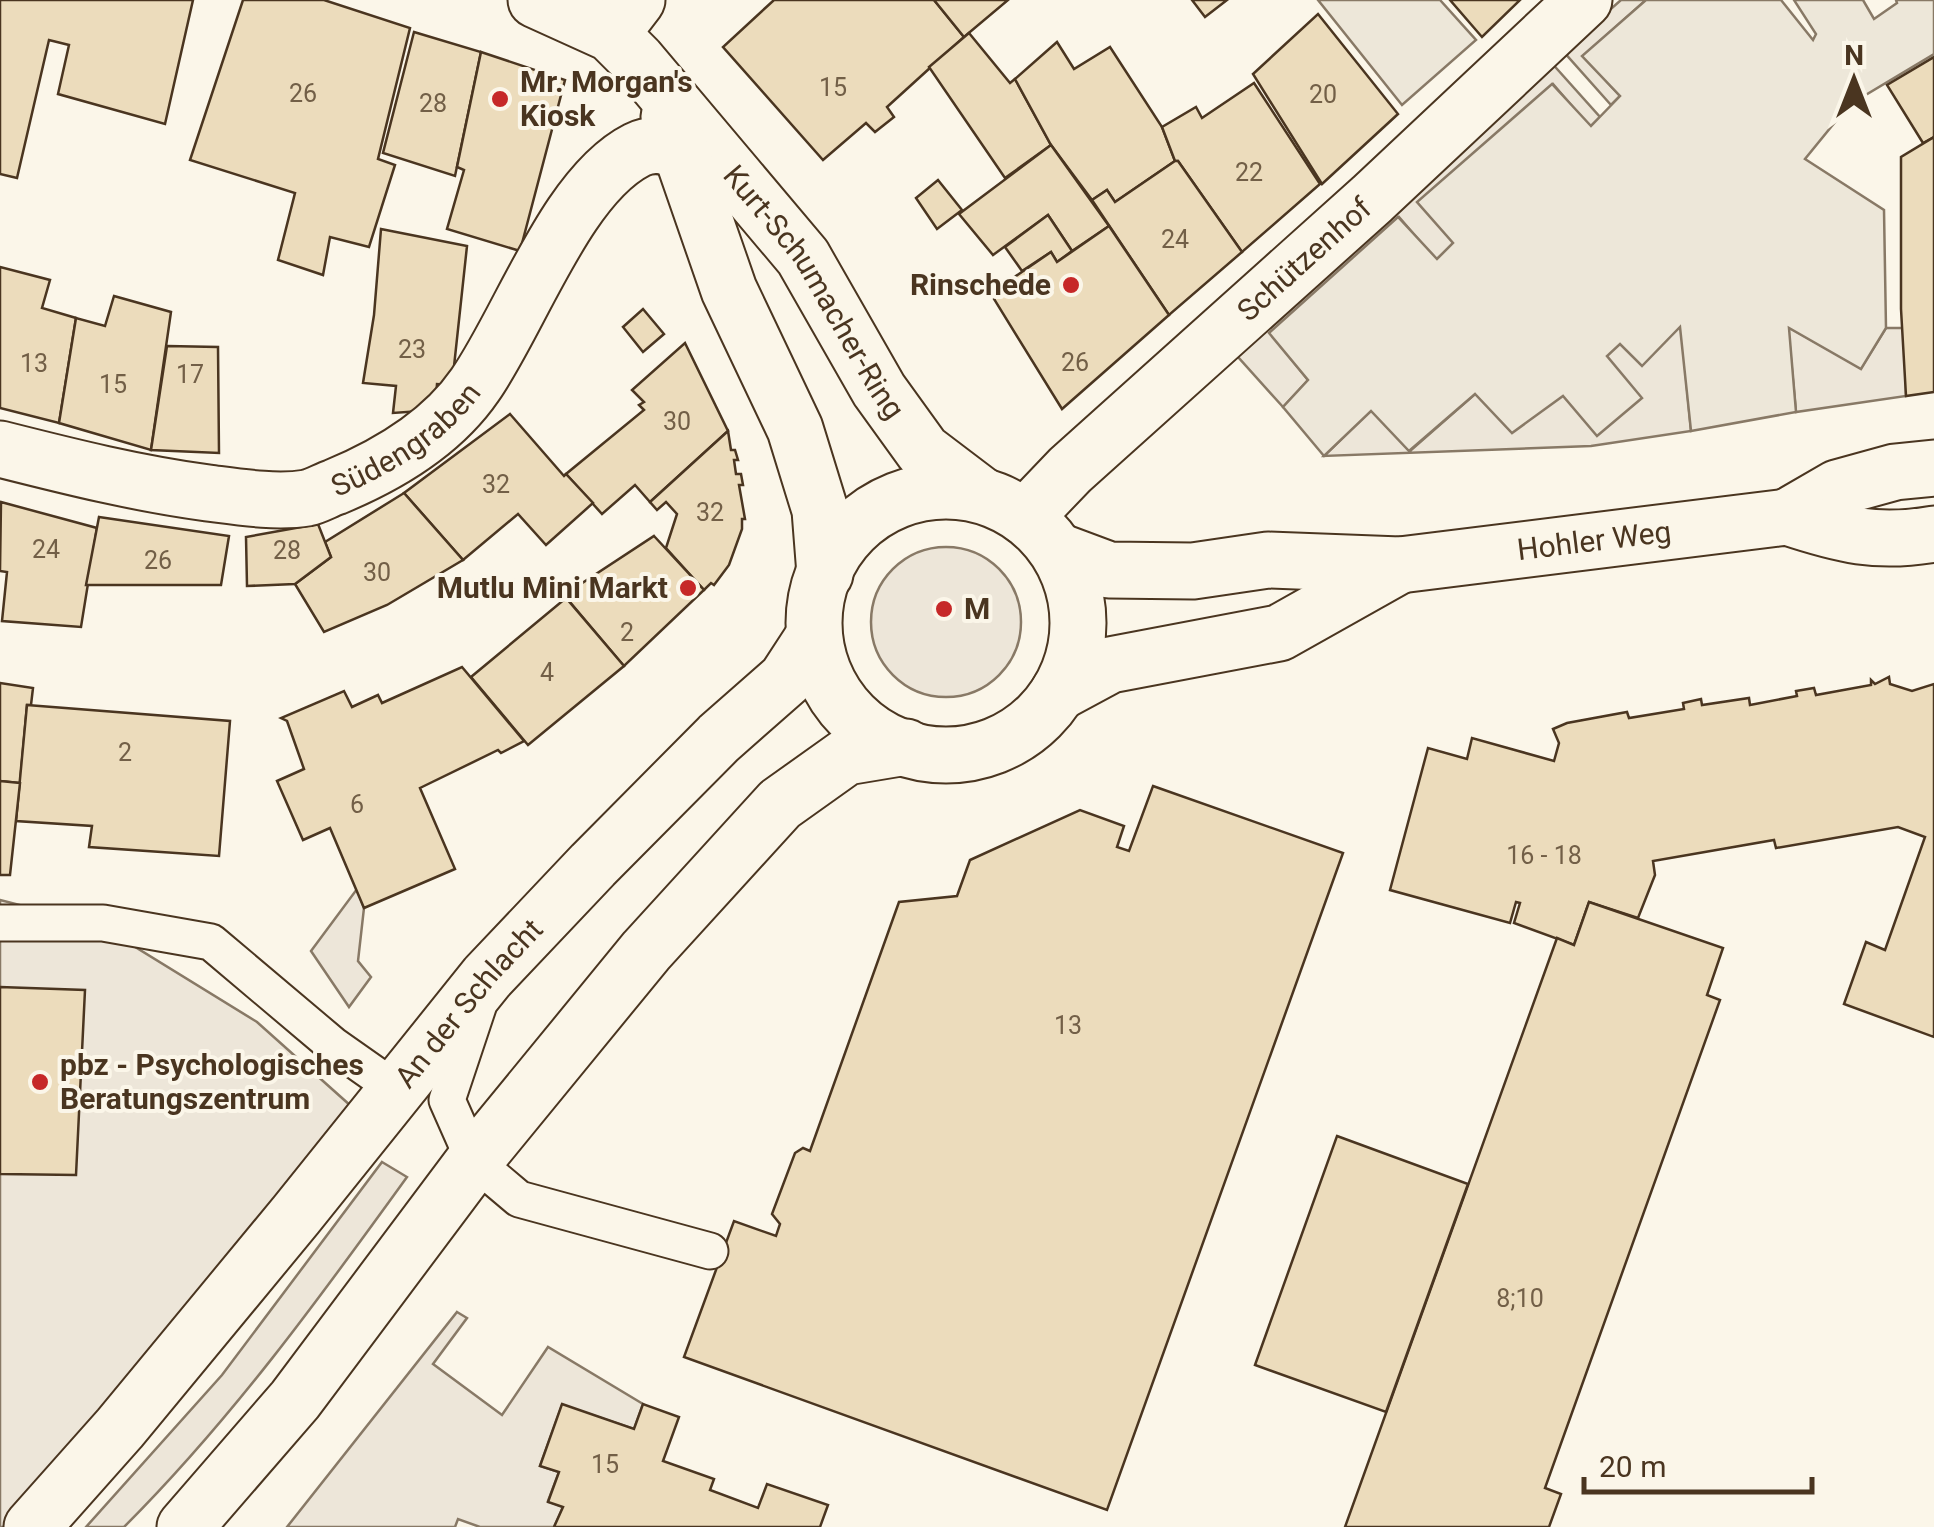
<svg xmlns="http://www.w3.org/2000/svg" width="1934" height="1527" font-family="Roboto,sans-serif">
<style>
.green{fill:#ede6d9;stroke:#887966;stroke-width:2.5}
.parking{fill:#ede7d9;stroke:#887966;stroke-width:2.5}
.building{fill:#ecdcbc;stroke:#4a3520;stroke-width:2.5}
.lines{fill:none;stroke-linecap:round;stroke-linejoin:round}
.service-casing{stroke:#4a3520;stroke-width:39}
.minor-casing{stroke:#4a3520;stroke-width:59}
.tertiary-casing{stroke:#4a3520;stroke-width:59}
.service{stroke:#fbf6e9;stroke-width:35}
.minor{stroke:#fbf6e9;stroke-width:55}
.tertiary{stroke:#fbf6e9;stroke-width:55}
.poi-dot{fill:#c62828;stroke:#fbf6e9;stroke-width:4}
.labels{text-anchor:middle;stroke-width:8;stroke-linejoin:round;paint-order:stroke}
.number-label{font-size:25px;fill:#725f47}
.poi-label{font-size:30px;font-weight:bold;fill:#4a3520;stroke:#fbf6e9;text-anchor:start}
.street-label{font-size:30px;fill:#4a3520;stroke:#fbf6e9}
</style>
<rect width="100%" height="100%" fill="#fbf6e9"/>
<g class="green">
<path d="M1621,0H1646L1583,56L1620,96L1611,105L1563,51Z"/>
<path d="M1549,60L1600,117L1590,127L1553,84L1418,202L1454,243L1436,260L1399,217L1270,333L1308,380L1283,407L1230,348Z"/>
<path d="M1681,326L1691,431L1591,446L1324,456L1371,410L1410,451L1475,394L1607,356L1619,343Z"/>
<path d="M1788,327L1861,368L1886,328H1905L1906,396L1796,412Z"/>
<circle cx="946" cy="622" r="75"/>
<path d="M357,889L364,908L358,961L371,977L349,1007L311,951Z"/>
<path d="M0,900L101,926L257,1022L361,1115L16,1527H0Z"/>
<path d="M382,1162L407,1177C319,1299 231,1420 124,1527H86L222,1375Z"/>
<path d="M457,1312L467,1318L433,1364L502,1415L548,1347L643,1404L634,1429L562,1405L540,1466L559,1472L548,1501L563,1507L554,1527H480L458,1519L455,1527H287Z"/>
</g>
<g class="parking">
<path d="M1318,0H1440L1476,40L1402,105Z"/>
<path d="M1646,0H1781L1813,40L1816,34L1794,0H1863L1874,19L1897,3L1896,0H1934V54L1849,105L1805,159L1884,210L1886,328L1861,369L1789,328L1796,412L1691,431L1680,327L1642,366L1620,344L1607,356L1642,398L1597,436L1563,396L1512,433L1475,394L1409,451L1371,411L1324,456L1283,407L1308,380L1269,333L1398,217L1437,259L1453,243L1417,202L1552,84L1591,126L1620,96L1582,56Z"/>
</g>
<g class="building">
<path d="M0,0H193L165,124L58,94L69,45L49,40L17,178L0,174Z"/>
<path d="M243,0H324L410,28L378,159L395,165L369,247L330,237L323,275L278,260L295,193L190,160Z"/>
<path d="M774,0H934L964,37L887,107L894,117L875,132L866,123L823,160L723,47Z"/>
<path d="M934,0H1008L964,37Z"/>
<path d="M1192,0H1227L1205,17Z"/>
<path d="M1450,0H1520L1482,37Z"/>
<path d="M1318,14L1398,114L1322,184L1253,74Z"/>
<path d="M414,32L481,52L455,176L383,153Z"/>
<path d="M969,33L1010,83L1015,79L1051,145L1005,178L929,67Z"/>
<path d="M1057,42L1074,69L1110,47L1162,127L1175,161L1115,202L1107,190L1092,200L1051,145L1015,79Z"/>
<path d="M481,52L565,80L520,251L447,229L464,170L457,167Z"/>
<path d="M1934,57V137L1923,143L1887,85Z"/>
<path d="M1254,83L1320,184L1242,252L1178,161H1175L1162,127L1196,107L1202,118Z"/>
<path d="M1934,137V392L1906,396L1901,309V157Z"/>
<path d="M1051,145L1109,226L1072,251L1048,215L993,255L959,214Z"/>
<path d="M1175,161H1178L1242,252L1169,315L1092,200L1107,190L1115,202Z"/>
<path d="M938,180L962,210L937,229L916,198Z"/>
<path d="M1048,215L1072,251L1057,262L1051,252L1022,271L1005,247Z"/>
<path d="M1109,226L1169,315L1062,409L994,299L1016,285L1013,278L1051,252L1057,262Z"/>
<path d="M381,229L467,246L452,385L437,384L435,410L393,413L396,386L363,383L374,315Z"/>
<path d="M0,267L50,280L42,308L76,318L59,423L0,408Z"/>
<path d="M114,296L171,312L151,450L59,423L76,318L105,326Z"/>
<path d="M643,309L664,334L643,352L623,327Z"/>
<path d="M685,343L728,431L650,502L635,485L602,514L566,474L644,410L639,405L644,402L632,390Z"/>
<path d="M167,346L218,347L219,453L151,450Z"/>
<path d="M510,414L564,476L566,474L593,503L546,545L518,514L463,560L404,493Z"/>
<path d="M728,431L731,450H735L738,460H734L736,474H741L743,485H739L745,519H742V529L729,565L714,585L711,583L704,590L666,548L677,514L666,502L657,510L650,502Z"/>
<path d="M404,493L463,560L387,605L324,632L295,584L331,557L325,542Z"/>
<path d="M1,502L97,528L81,627L2,621L7,572L0,571Z"/>
<path d="M99,517L229,536L221,585H86Z"/>
<path d="M318,524L331,557L295,584L247,586L246,537Z"/>
<path d="M654,536L704,590L624,666L564,595Z"/>
<path d="M566,598L624,666L528,745L471,677Z"/>
<path d="M462,667L524,741L501,753L498,750L420,788L455,869L364,908L330,828L303,840L277,781L304,769L287,721L281,718L344,691L352,707L378,695L382,703Z"/>
<path d="M1889,677L1890,684L1912,691L1934,684V1037L1844,1004L1866,942L1885,950L1925,837L1898,827L1776,848L1774,840L1653,861L1655,875L1638,918L1589,902L1574,945L1514,923L1520,903L1516,902L1510,923L1390,890L1428,748L1467,759L1472,738L1554,761L1559,743L1553,729L1567,723L1627,712L1629,718L1684,709L1683,703L1701,699L1702,705L1749,698L1750,705L1797,696L1796,691L1814,688L1816,695L1871,685V680L1875,684Z"/>
<path d="M0,683L33,688L31,705H27L20,783L0,781Z"/>
<path d="M27,705L230,721L219,856L89,847L92,826L16,821Z"/>
<path d="M0,781L20,783L10,875H0Z"/>
<path d="M1153,786L1343,853L1107,1510L684,1357L734,1221L776,1236L780,1224L772,1214L795,1153L803,1148L810,1151L899,902L957,896L970,860L1080,810L1124,826L1117,847L1129,851Z"/>
<path d="M1589,902L1723,948L1707,995L1720,1000L1545,1488L1561,1494L1549,1527H1345L1557,938L1574,945Z"/>
<path d="M0,987L85,990L76,1175L0,1174Z"/>
<path d="M1337,1136L1468,1184L1386,1412L1255,1365Z"/>
<path d="M562,1404L634,1429L643,1404L679,1417L663,1461L714,1479L710,1490L758,1508L767,1484L828,1505L820,1527H554L563,1507L548,1502L559,1472L540,1466Z"/>
</g>
<g class="lines">
<defs>
<g id="service">
<path d="M0,923H103L211,942L333,1045L397,1090"/>
<path d="M478,1007L447,1100L474,1161L519,1199L710,1251"/>
</g>
<g id="minor">
<path d="M611,34L637,0"/>
<path id="s1" d="M0,449C71,467 135,483 208,493C239,497 276,503 307,498C316,496 326,490 335,487C388,465 442,433 475,385C520,321 566,186 637,150C652,142 667,146 681,151"/>
<path id="s2" d="M1025,517L1070,470L1372,199L1584,0"/>
</g>
<g id="tertiary">
<path id="s3" d="M536,0L611,34L637,60L803,257L879,390L923,451L981,495"/>
<path d="M669,117L729,290L795,429L820,510L825,574"/>
<circle cx="946" cy="623" r="132"/>
<path d="M1787,517L1837,488L1895,472L1934,468"/>
<path id="s4" d="M1058,551L1109,570L1193,571L1268,560L1400,565L1787,517C1841,535 1877,544 1934,534"/>
<path d="M1058,693L1110,665L1279,633L1400,565"/>
<path id="s5" d="M32,1527L120,1428L296,1215L487,977L593,865L719,738L786,679L814,636"/>
<path d="M185,1527L295,1400L474,1161L646,951L780,804L846,757L906,747"/>
</g>
</defs>
<use href="#service" class="service-casing"/>
<use href="#minor" class="minor-casing"/>
<use href="#tertiary" class="tertiary-casing"/>
<use href="#service" class="service"/>
<use href="#minor" class="minor"/>
<use href="#tertiary" class="tertiary"/>
</g>
<g class="poi-dot">
<circle cx="500" cy="99" r="10"/>
<circle cx="1071" cy="285" r="10"/>
<circle cx="688" cy="588" r="10"/>
<circle cx="944" cy="609" r="10"/>
<circle cx="40" cy="1082" r="10"/>
</g>
<g class="labels">
<g class="number-label">
<text x="833" y="96">15</text>
<text x="303" y="102">26</text>
<text x="1323" y="103">20</text>
<text x="433" y="112">28</text>
<text x="1249" y="181">22</text>
<text x="1175" y="248">24</text>
<text x="412" y="358">23</text>
<text x="1075" y="371">26</text>
<text x="34" y="372">13</text>
<text x="190" y="383">17</text>
<text x="113" y="393">15</text>
<text x="677" y="430">30</text>
<text x="496" y="493">32</text>
<text x="710" y="521">32</text>
<text x="46" y="558">24</text>
<text x="287" y="559">28</text>
<text x="158" y="569">26</text>
<text x="377" y="581">30</text>
<text x="627" y="641">2</text>
<text x="547" y="681">4</text>
<text x="125" y="761">2</text>
<text x="357" y="813">6</text>
<text x="1544" y="864">16 - 18</text>
<text x="1068" y="1034">13</text>
<text x="1520" y="1307">8;10</text>
<text x="605" y="1473">15</text>
</g>
<g class="poi-label">
<text x="520" y="92">Mr. Morgan's<tspan x="520" dy="34">Kiosk</tspan></text>
<text x="1051" y="295" text-anchor="end">Rinschede</text>
<text x="668" y="598" text-anchor="end">Mutlu Mini Markt</text>
<text x="964" y="619">M</text>
<text x="60" y="1075">pbz - Psychologisches<tspan x="60" dy="34">Beratungszentrum</tspan></text>
</g>
<g class="street-label">
<text dy="10" stroke="none"><textPath href="#s2" startOffset="380">Schützenhof</textPath></text>
<text dy="10" stroke="none"><textPath href="#s3" startOffset="412">Kurt-Schumacher-Ring</textPath></text>
<text dy="10" stroke="none"><textPath href="#s1" startOffset="428">Südengraben</textPath></text>
<text dy="10" stroke="none"><textPath href="#s4" startOffset="542">Hohler Weg</textPath></text>
<text dy="10" stroke="none"><textPath href="#s5" startOffset="682">An der Schlacht</textPath></text>
</g>
</g>
<g transform="translate(1854 80)" stroke="#fbf6e9" stroke-width="8" paint-order="stroke">
<path d="M0-8L18 38L0 25L-18 38Z" fill="#4a3520"/>
<text y="-15" font-size="28" font-weight="bold" text-anchor="middle" fill="#4a3520">N</text>
</g>
<path d="M1584 1477v15h228v-15" fill="none" stroke="#4a3520" stroke-width="5"/>
<text x="1599" y="1477" font-size="30" fill="#4a3520" stroke="#fbf6e9" stroke-width="8" paint-order="stroke">20 m</text>
</svg>
